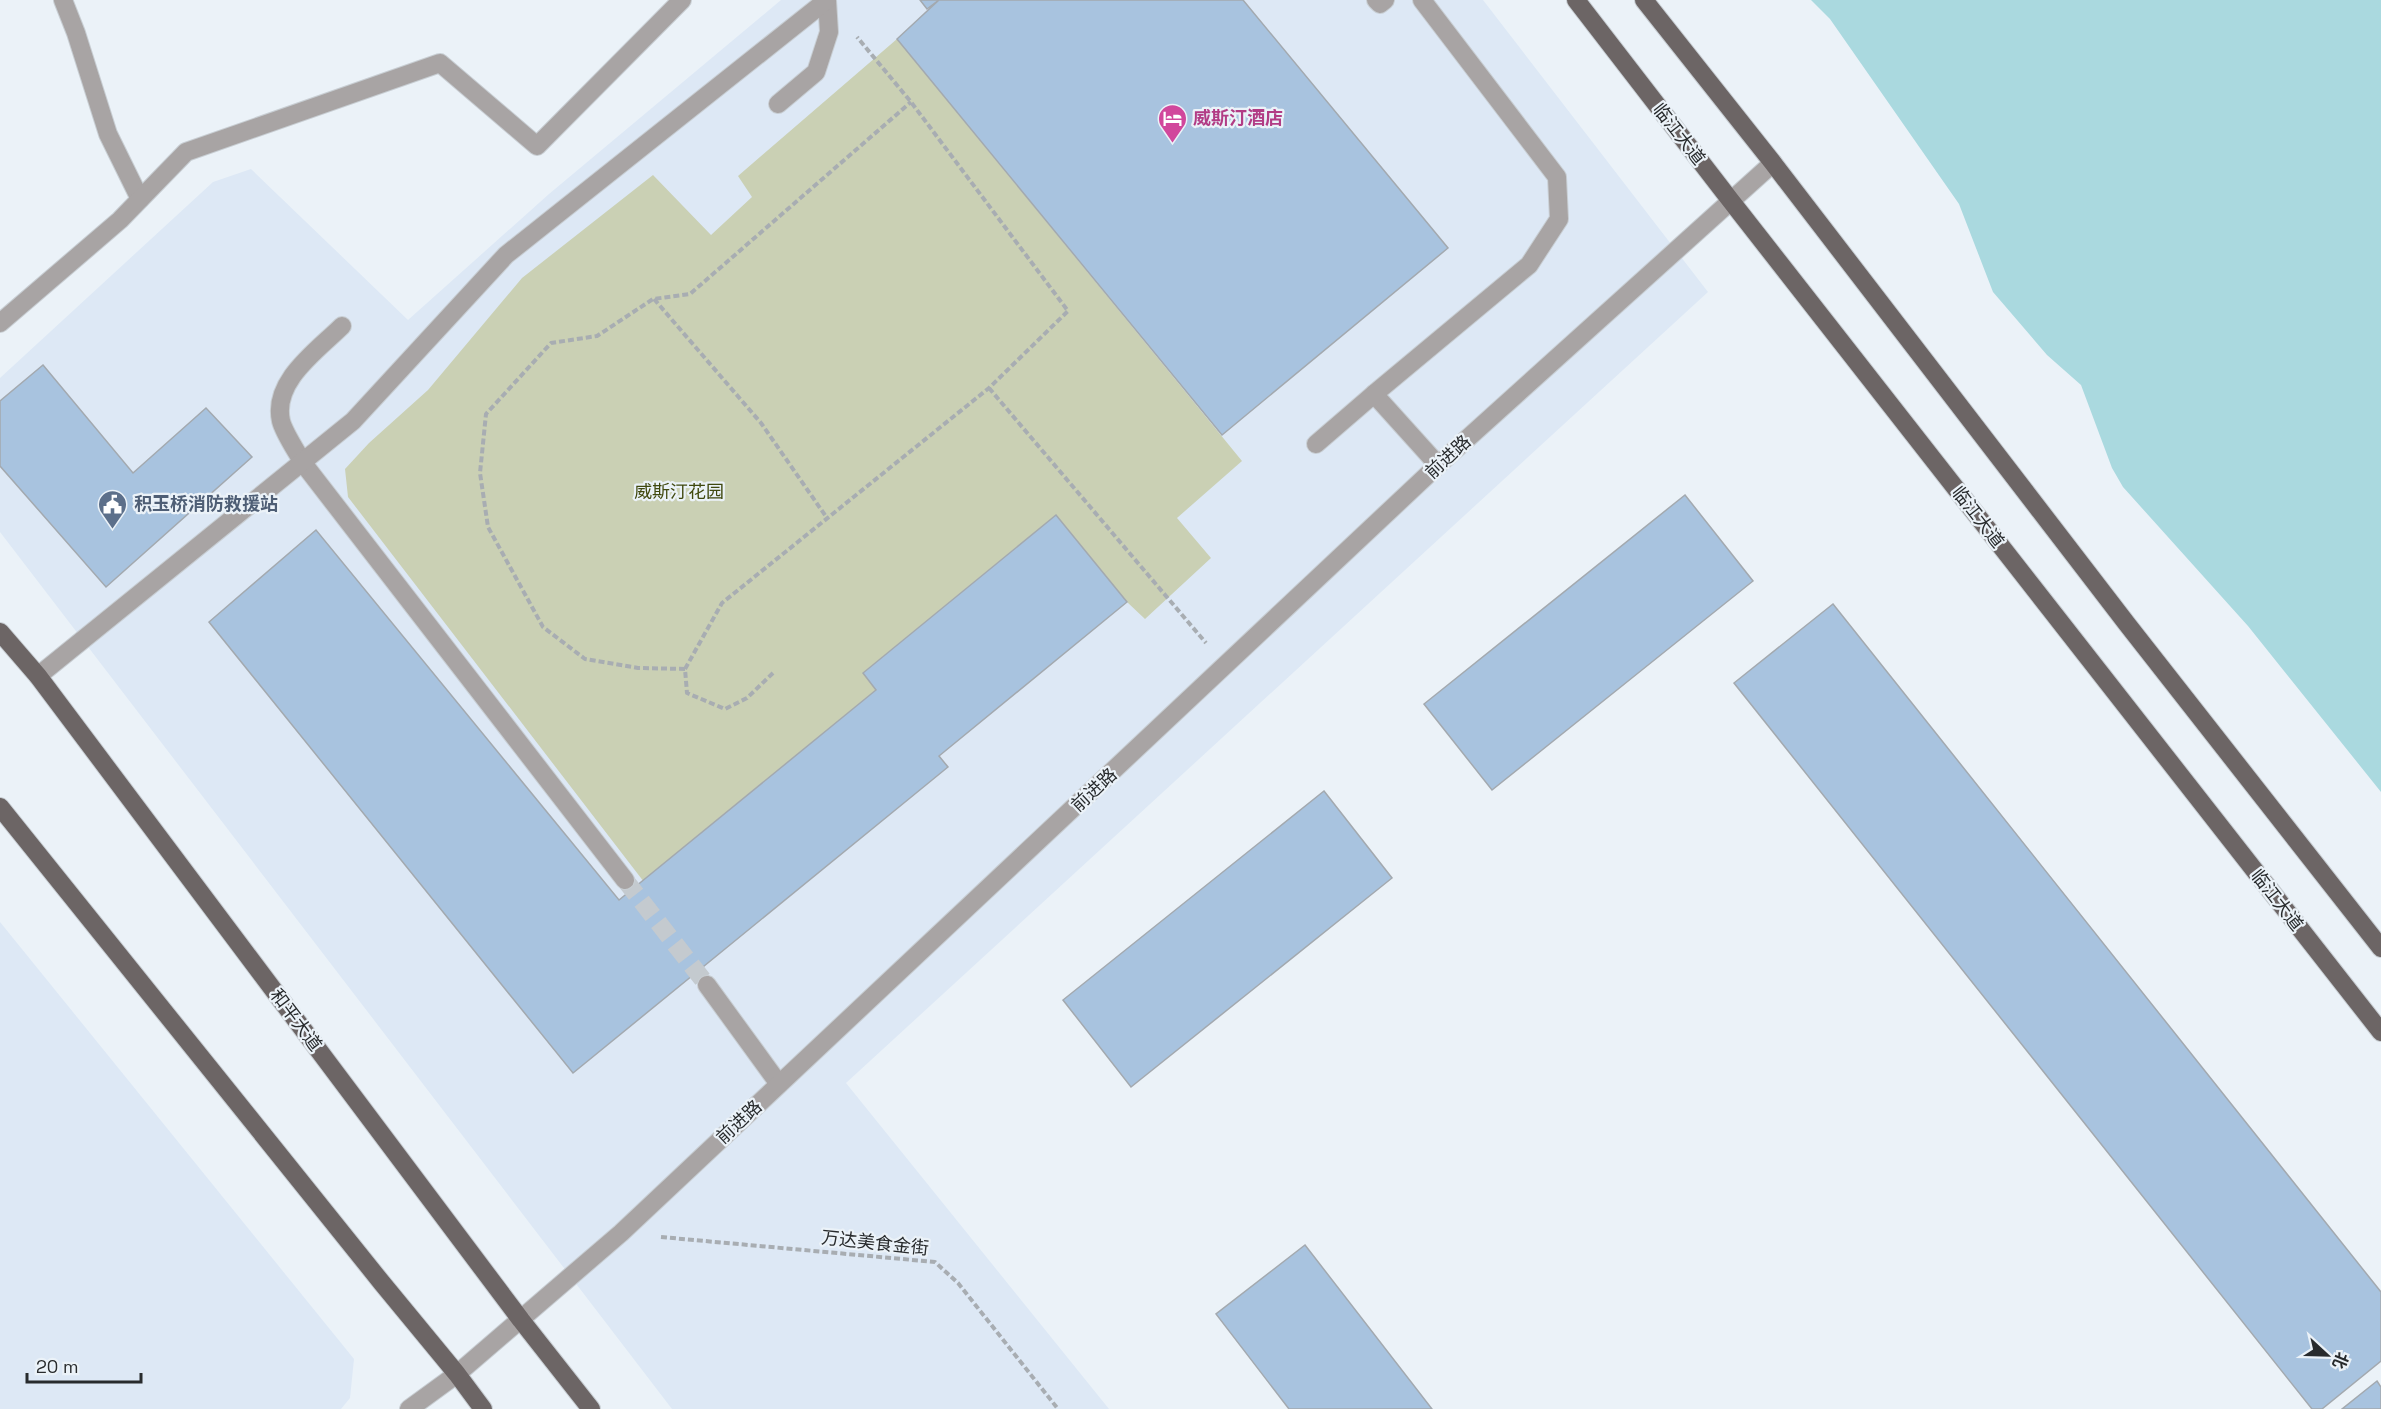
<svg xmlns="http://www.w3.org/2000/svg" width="2381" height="1409" font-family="'Space Grotesk','Noto Sans SC',sans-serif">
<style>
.built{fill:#dde8f5}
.green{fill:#cad0b4}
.water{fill:#aad9df}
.building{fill:#a8c3df;stroke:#a3a9af;stroke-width:1.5}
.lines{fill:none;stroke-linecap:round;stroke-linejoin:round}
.minor-tunnel{stroke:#c4cacf;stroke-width:18;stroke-dasharray:18 9;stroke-linecap:butt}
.minor-casing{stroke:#c8ced3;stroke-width:20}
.major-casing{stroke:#c8ced3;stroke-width:20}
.path{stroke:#a8adb2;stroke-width:4;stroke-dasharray:6 3;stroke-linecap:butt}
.minor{stroke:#a8a4a4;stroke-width:18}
.major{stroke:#6c6565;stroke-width:18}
.labels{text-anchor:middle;stroke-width:4.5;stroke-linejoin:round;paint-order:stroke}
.hotel-label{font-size:18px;font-weight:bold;fill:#b23c85;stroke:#ebf2f8;text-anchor:start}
.street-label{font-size:18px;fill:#282b2d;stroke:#ebf2f8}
.park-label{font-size:18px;fill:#40490f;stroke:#ebf2f8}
.service-label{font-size:18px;font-weight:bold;fill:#4e5e75;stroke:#ebf2f8;text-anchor:start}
</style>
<rect width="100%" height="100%" fill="#ebf2f8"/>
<g class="built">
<path d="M781,0H1483L1708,292L846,1083L1109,1409H672L0,532V378L213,182L251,169L408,320L549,194Z"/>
<path d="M0,922L354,1359L350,1398L341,1409H0Z"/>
</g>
<path class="green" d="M897,39L1242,461L1177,518L1211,558L1145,619L1127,602L1056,515L863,673L876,690L644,882L348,497L345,469L369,443L428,390L522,278L653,175L711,235L752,197L738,176Z"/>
<path class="water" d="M1811,0H2381V792L2248,626L2123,487L2112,468L2081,385L2047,355L1993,292L1959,204L1830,19Z"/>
<g class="building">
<path d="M920,0H939L927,9Z"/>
<path d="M939,0H1243L1448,248L1222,435L897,39Z"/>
<path d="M43,365L133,473L206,408L252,457L106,587L0,466V401Z"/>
<path d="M1685,495L1753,581L1492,790L1424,704Z"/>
<path d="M1056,515L1127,602L939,756L948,767L573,1073L209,622L316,530L619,900L876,690L863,673Z"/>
<path d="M1833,604L2381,1292V1361L2322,1409H2312L1734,683Z"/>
<path d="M1324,791L1392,878L1131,1087L1063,1000Z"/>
<path d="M1305,1245L1432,1409H1289L1216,1314Z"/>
<path d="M2377,1381L2381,1387V1409H2342Z"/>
</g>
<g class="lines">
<path class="minor-tunnel" d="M625,880L707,985"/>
<defs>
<g id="minor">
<path d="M63,0L76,33L108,134L140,199"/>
<path d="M1376,0L1380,4L1385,0"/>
<path d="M1422,0L1557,177L1559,219L1529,265L1374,394L1438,465"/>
<path d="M778,104L816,72L829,32L827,0"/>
<path d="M0,323L120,220L186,152L440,63L537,146L682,0"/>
<path d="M342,326C318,350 272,381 281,421C284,433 297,452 303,463L625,880"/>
<path d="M1316,444L1374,394"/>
<path d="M38,676L353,421L506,255L827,0"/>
<path d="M707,985L779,1084"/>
<path d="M409,1409L457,1374L621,1233L1438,465L1773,163"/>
</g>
<g id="major">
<path d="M1576,0L1731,201L2381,1032"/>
<path d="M1644,0L1773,163L2127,624L2381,948"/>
<path d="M0,632L38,676L521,1320L591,1409"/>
<path d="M0,807L382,1283L457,1374L483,1409"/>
</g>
</defs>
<use href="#minor" class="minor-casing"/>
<use href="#major" class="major-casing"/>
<g class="path">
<path d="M654,299L761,423L827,518"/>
<path d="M989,388L1206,643"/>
<path d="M685,669L638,668L585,659L543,627L488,527L480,473L486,414L551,343L597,336L653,299L690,294L911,102"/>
<path d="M773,673L747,698L725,709L687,693L685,669L722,603L989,388L1068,311L911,102L857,37"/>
<path d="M661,1237L935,1262L958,1283L1058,1409"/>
</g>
<use href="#minor" class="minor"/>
<use href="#major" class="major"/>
</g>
<defs>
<symbol id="hotel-pin" viewBox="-11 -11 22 30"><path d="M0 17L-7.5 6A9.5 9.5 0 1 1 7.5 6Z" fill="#d1479c" stroke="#ebf2f8"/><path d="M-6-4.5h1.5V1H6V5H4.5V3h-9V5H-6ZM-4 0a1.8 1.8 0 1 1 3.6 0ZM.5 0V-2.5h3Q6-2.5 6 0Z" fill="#fff"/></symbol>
<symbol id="civic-pin" viewBox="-11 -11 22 30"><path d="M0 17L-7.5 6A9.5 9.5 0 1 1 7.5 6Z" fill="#5c6f8a" stroke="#ebf2f8"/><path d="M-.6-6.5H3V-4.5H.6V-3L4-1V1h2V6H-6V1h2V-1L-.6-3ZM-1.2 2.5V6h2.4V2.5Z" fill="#fff"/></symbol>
</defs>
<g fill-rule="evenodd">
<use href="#hotel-pin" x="1156" y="102" width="33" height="45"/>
<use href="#civic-pin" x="96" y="488" width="33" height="45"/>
</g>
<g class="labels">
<g class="hotel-label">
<text x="1193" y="124">威斯汀酒店</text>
</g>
<g class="street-label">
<text transform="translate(1679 134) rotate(52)" y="6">临江大道</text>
<text transform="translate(1448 457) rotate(-43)" y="6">前进路</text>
<text transform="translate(1978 517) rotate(52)" y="6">临江大道</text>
<text transform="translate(1094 790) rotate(-43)" y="6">前进路</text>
<text transform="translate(2277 900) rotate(52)" y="6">临江大道</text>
<text transform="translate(296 1020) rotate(53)" y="6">和平大道</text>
<text transform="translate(739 1122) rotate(-43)" y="6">前进路</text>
<text transform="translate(875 1243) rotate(6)" y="6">万达美食金街</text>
</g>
<g class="park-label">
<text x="679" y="498">威斯汀花园</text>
</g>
<g class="service-label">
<text x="134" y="510">积玉桥消防救援站</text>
</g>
</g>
<g transform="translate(2327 1355) rotate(112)" stroke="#ebf2f8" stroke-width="4.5" paint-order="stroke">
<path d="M0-4.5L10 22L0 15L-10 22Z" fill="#282b2d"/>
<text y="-9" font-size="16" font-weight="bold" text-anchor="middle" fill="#282b2d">北</text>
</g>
<path d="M27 1373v9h114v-9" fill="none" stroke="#282b2d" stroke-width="3"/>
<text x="36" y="1373" font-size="18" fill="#282b2d" stroke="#ebf2f8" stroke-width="4.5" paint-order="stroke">20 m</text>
</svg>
